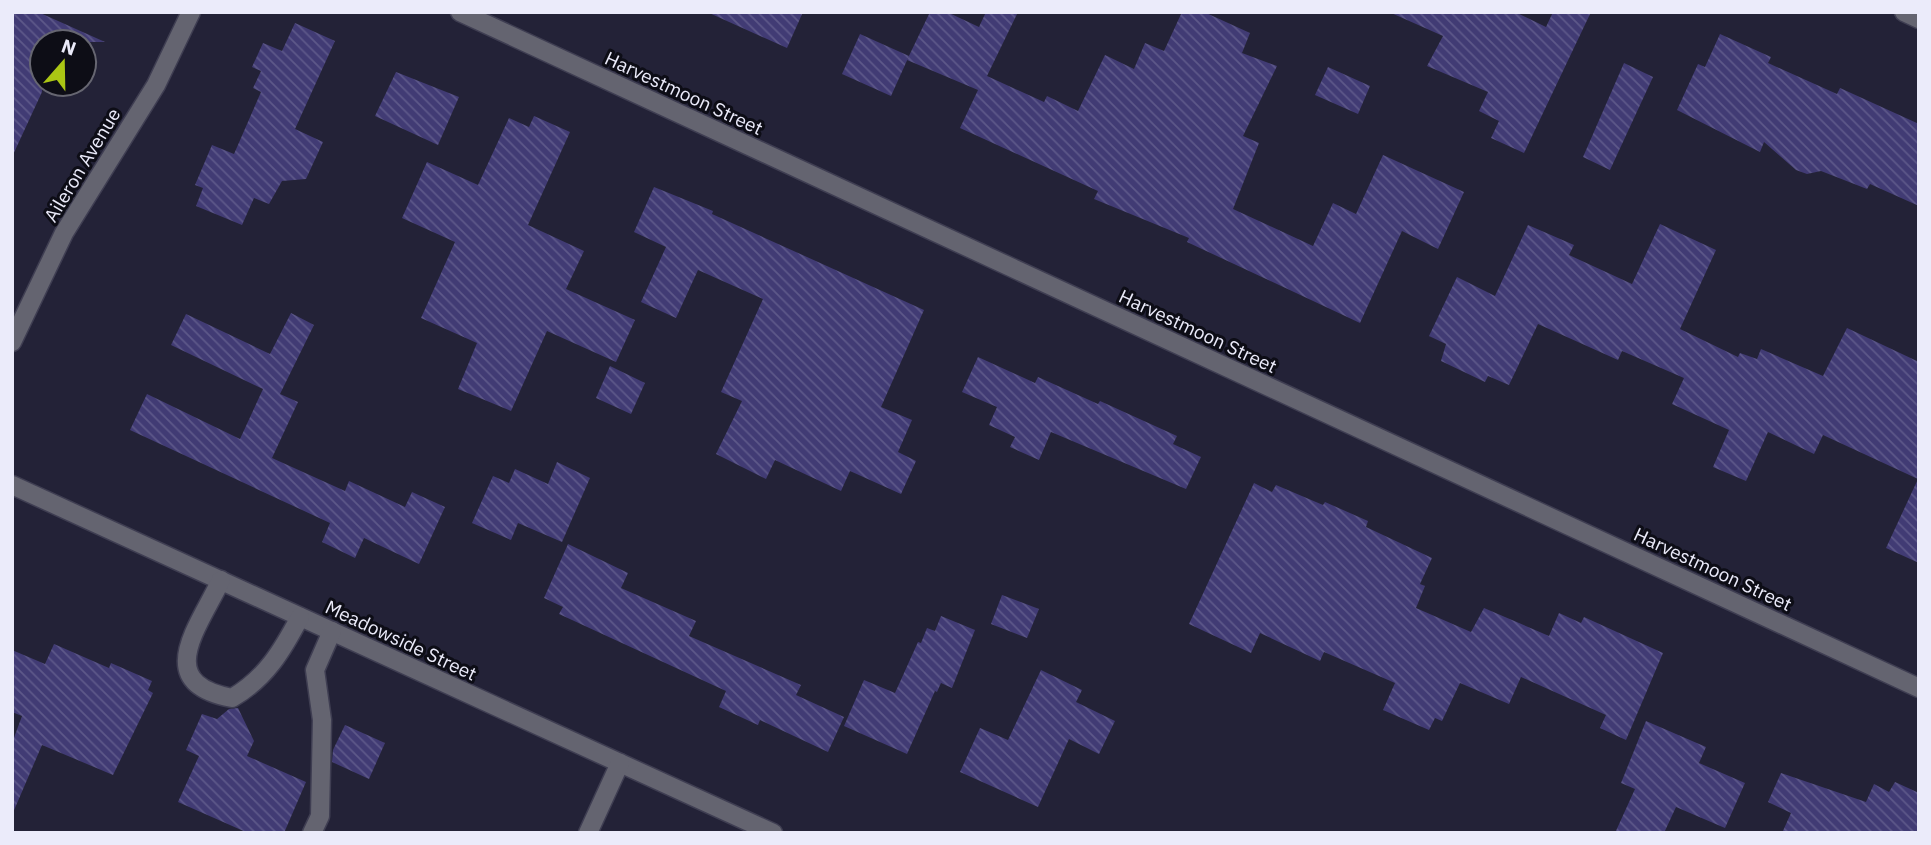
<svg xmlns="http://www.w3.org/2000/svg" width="1931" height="845" font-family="'IBM Plex Sans',sans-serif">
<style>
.building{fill:url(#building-back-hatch)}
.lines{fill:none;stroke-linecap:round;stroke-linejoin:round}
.minor-casing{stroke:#3f3e52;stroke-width:21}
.minor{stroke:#646470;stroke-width:18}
.labels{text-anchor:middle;stroke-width:6;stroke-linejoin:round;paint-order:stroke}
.street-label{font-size:19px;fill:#ebebfa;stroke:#0d0d16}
</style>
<defs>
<pattern id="building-back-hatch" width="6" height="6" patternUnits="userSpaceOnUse" patternTransform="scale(1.75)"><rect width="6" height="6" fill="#413b74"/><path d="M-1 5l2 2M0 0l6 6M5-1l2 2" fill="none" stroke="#5d5889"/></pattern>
</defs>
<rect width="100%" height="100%" fill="#232237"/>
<g class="building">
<path d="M12,12H38L105,42H42V92L12,157Z"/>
<path d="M707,12H803L787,48Z"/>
<path d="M930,12H947L979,27L986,12H1018L987,76L1044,102L1047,96L1078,111L1105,55L1134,69L1145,43L1164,51L1182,12H1204L1250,33L1242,53L1277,66L1243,136L1259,143L1233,209L1313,246L1333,203L1356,214L1383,155L1464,192L1438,249L1402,231L1360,323L1187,242L1189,238L1094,199L1098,191L960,128L978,90L907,60Z"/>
<path d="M1389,12H1515L1546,27L1553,12H1591L1524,153L1491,138L1499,121L1479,111L1488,92L1427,66L1443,36Z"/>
<path d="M295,23L335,41L295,129L323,142L306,179L282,181L269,204L254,198L242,225L196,206L203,188L195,185L212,145L234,154L261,92L253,88L261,71L252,67L263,43L282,51Z"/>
<path d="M860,34L909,56L891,96L842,74Z"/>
<path d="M1720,34L1771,57L1768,63L1837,94L1840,88L1919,124V206L1870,184L1867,189L1821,171L1807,174L1796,170L1764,142L1760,152L1677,110L1698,64L1705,67Z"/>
<path d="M1624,63L1653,77L1610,170L1583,157Z"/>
<path d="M1328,67L1370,86L1358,114L1315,95Z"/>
<path d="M396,72L459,97L438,145L375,116Z"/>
<path d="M534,116L570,132L528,225L584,251L566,289L635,320L616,362L547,331L511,411L458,389L477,343L421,318L455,242L402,218L427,162L478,185L509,118L529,127Z"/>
<path d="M654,187L713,211L712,214L924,310L881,407L912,420L898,452L916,461L901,494L850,471L841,491L775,460L766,479L716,454L742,401L721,392L763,299L698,270L676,318L641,302L666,247L634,232Z"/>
<path d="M1660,224L1716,250L1680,329L1738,357L1740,353L1757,359L1761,349L1823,376L1847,328L1919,362V563L1886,548L1918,479L1823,435L1814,454L1768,432L1746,481L1713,467L1729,430L1672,404L1684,378L1622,351L1618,360L1538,324L1509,385L1488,376L1485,382L1441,361L1446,344L1429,336L1457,277L1495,296L1528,225L1574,245L1569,255L1632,284Z"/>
<path d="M291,313L314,325L280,394L298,402L272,458L345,491L349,481L405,507L412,492L445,507L419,564L364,538L355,558L322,542L330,523L130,430L147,394L240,439L263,389L171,345L186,314L270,354Z"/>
<path d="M978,357L1035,383L1038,377L1098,404L1100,401L1177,436L1173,444L1201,457L1186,489L1051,432L1039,460L1010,447L1015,437L989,425L997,407L962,392Z"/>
<path d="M610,366L645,383L631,414L596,398Z"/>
<path d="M557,462L590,478L562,542L518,523L511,540L472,523L493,476L509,483L515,469L548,484Z"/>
<path d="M1254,483L1272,492L1276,485L1323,505L1325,502L1368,521L1366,527L1432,558L1420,584L1425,586L1416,608L1471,632L1484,608L1549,636L1559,613L1581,623L1584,617L1663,653L1626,740L1600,728L1606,715L1521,677L1509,704L1460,683L1442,721L1435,718L1429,730L1383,710L1395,683L1324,652L1320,661L1260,633L1251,653L1189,624Z"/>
<path d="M568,544L628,573L621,588L696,621L689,636L801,685L796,695L844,717L828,752L760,720L758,725L719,707L726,691L559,614L563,607L544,598Z"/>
<path d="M1002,595L1039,609L1027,638L991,624Z"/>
<path d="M941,616L975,630L952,688L941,683L937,692L935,691L907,754L844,726L864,680L895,693L918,642L921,643L927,628L935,631Z"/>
<path d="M54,644L109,668L111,663L152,681L148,690L153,693L113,775L42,745L12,815V743L22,716L12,712V650L45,664Z"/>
<path d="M1041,670L1082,690L1076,702L1115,721L1099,754L1069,739L1038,807L960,772L980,728L1008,740Z"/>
<path d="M238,708L254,741L247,756L306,782L284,833H248L178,802L199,756L186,750L202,714L217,719L229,709Z"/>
<path d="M1646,721L1706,747L1699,763L1745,783L1725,828L1676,807L1664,833H1615L1635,789L1621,783Z"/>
<path d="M345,725L385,743L369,779L332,762L333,750Z"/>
<path d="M1781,773L1866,802L1874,784L1889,792L1895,782L1919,793V833H1782L1791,813L1768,802Z"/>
</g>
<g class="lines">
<defs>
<g id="minor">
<path d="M460,12L1919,688"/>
<path d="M1904,12L1919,19"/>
<path d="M12,342L64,233L156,85L191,12"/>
<path d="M12,485L773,833"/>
<path d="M221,580C198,628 152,683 232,698C266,678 282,651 300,617"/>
<path d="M312,833L320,816L322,720L315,670L332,631"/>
<path d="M588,833L620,763"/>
</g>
</defs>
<use href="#minor" class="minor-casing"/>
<use href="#minor" class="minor"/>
</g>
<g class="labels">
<g class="street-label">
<text transform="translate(684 93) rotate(25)" y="7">Harvestmoon Street</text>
<text transform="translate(82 165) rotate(-59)" y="7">Aileron Avenue</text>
<text transform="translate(1198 331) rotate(25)" y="7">Harvestmoon Street</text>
<text transform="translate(1713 569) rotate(25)" y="7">Harvestmoon Street</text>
<text transform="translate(401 640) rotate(25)" y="7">Meadowside Street</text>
</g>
</g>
<rect width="1931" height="845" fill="none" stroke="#ebebfa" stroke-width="28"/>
<g transform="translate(63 63) rotate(20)"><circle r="33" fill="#0d0d16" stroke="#666671" stroke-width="2"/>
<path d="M0-5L12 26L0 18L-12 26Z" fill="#abc614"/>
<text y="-10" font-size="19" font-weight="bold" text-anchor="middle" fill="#ebebfa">N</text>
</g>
</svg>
